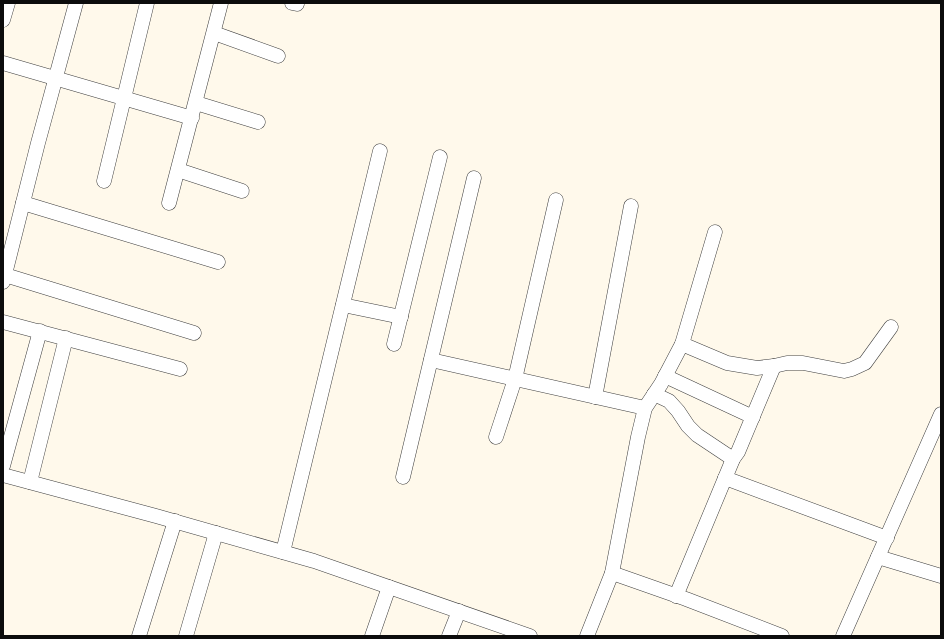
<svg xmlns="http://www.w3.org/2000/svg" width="944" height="639" font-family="Literata,serif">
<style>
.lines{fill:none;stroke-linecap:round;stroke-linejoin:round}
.street-casing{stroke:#3f3f3f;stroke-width:15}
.street{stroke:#fff;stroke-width:14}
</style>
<rect width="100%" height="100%" fill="#fff9eb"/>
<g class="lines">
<defs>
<g id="street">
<path d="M292,3L297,4"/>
<path d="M3,20L8,3"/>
<path d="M214,33L278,56"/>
<path d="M3,63L192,118"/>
<path d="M196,103L258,122"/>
<path d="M178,170L242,191"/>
<path d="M104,181L147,3"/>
<path d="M23,203L218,262"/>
<path d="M169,203L221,3"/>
<path d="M5,275L194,333"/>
<path d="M3,282L38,143L76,3"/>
<path d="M343,305L401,317"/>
<path d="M3,322L180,369"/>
<path d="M394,344L440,157"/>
<path d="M682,344L727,363L757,368L774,366L787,363H803L844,371L852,369L865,363L891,327"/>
<path d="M431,360L645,408"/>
<path d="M665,376L753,417"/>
<path d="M654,394L669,401L678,411L688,426L697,435L733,459"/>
<path d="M595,397L631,206"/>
<path d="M496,437L515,379L556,200"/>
<path d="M3,466L40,331"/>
<path d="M3,475L156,516L314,561L530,636"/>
<path d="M403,477L474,178"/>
<path d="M725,478L887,538"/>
<path d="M30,482L66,338"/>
<path d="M283,552L380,151"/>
<path d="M878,557L941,576"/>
<path d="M612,573L686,599L782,636"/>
<path d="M676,596L733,459L738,452L774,366"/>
<path d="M139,636L175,521"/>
<path d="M186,636L216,533"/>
<path d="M372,636L389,587"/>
<path d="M449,636L459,611"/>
<path d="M587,636L612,573L638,437L645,408L661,384L682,344L715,232"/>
<path d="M843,636L941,414"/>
</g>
</defs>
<use href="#street" class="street-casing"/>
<use href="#street" class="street"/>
</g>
<rect width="944" height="639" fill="none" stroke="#0c0c0c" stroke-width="8"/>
</svg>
